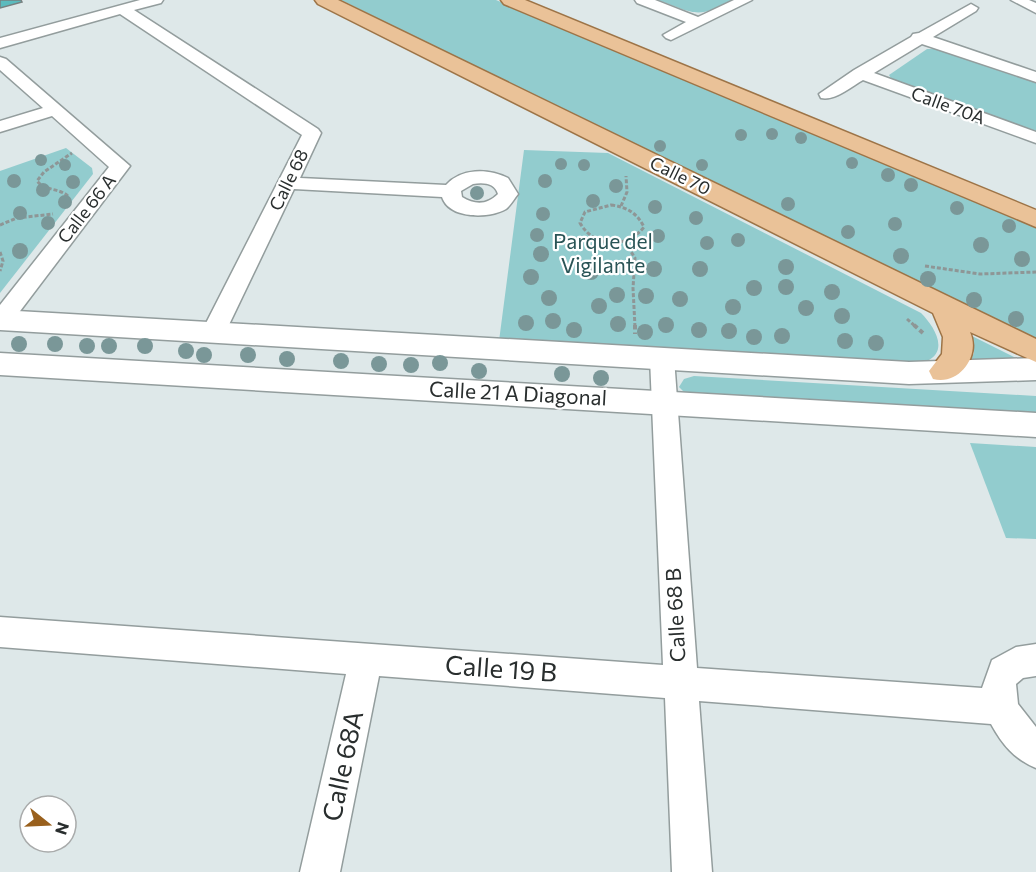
<svg xmlns="http://www.w3.org/2000/svg" width="1036" height="872" font-family="Commissioner,sans-serif">
<style>
.green{fill:#92ccce}
.building{fill:#5bbbbe;stroke:#778181;stroke-width:1.5}
.lines{fill:none;stroke-linecap:round;stroke-linejoin:round}
.street-casing{stroke:#939d9d;stroke-width:3}
.secondary-casing{stroke:#939d9d;stroke-width:3}
.primary-casing{stroke:#9d7447;stroke-width:3}
.path-far1{stroke:#8e9696;stroke-width:3;stroke-dasharray:4 2;stroke-linecap:butt}
.path{stroke:#8e9696;stroke-width:4;stroke-dasharray:4.5 3;stroke-linecap:butt}
.street{fill:#fff;fill-rule:evenodd}
.secondary{fill:#fff;fill-rule:evenodd}
.primary{fill:#eac298;fill-rule:evenodd}
.tree{fill:#7a9798}
.labels{text-anchor:middle;stroke-width:4.5;stroke-linejoin:round;paint-order:stroke}
.far-street-label{font-size:18px;fill:#292e2e;stroke:#fff}
.park-label{font-size:21px;fill:#295456;stroke:#fff}
.street-label{font-size:21px;fill:#292e2e;stroke:#fff}
.near-street-label{font-size:26px;fill:#292e2e;stroke:#fff}
</style>
<rect width="100%" height="100%" fill="#dee8e9"/>
<g class="green">
<path d="M341,0H496L1036,226V339L995,325Z"/>
<path d="M658,0H735C696,18 698,15 658,0Z"/>
<path d="M927,49H936L1036,83V133L893,82L889,75Z"/>
<path d="M66,148L92,168L93,174L0,293V171Z"/>
<path d="M524,150L608,153L921,313C933,325 950,350 927,361C922,363 913,363 908,364L499,341Z"/>
<path d="M970,335L1036,368V371L967,368L974,353Z"/>
<path d="M694,376L1036,396V418L686,394L679,387L684,379Z"/>
<path d="M970,443L1036,447V539L1006,538Z"/>
</g>
<path class="building" d="M0,0H21L22,2L0,8Z"/>
<g class="lines">
<defs>
<g id="street">
<path d="M140,0H163L161,3L134,10L318,129L321,133L300,178L446,185C461,168 488,168 508,178L518,194C514,199 511,205 506,209C489,219 449,219 442,197L294,189L225,333L221,339L213,341L205,339L201,333L302,135L120,14L0,48V38ZM473,184C483,182 495,183 498,194C487,205 475,205 462,197L461,191Z"/>
<path d="M635,0H655L698,17L734,0H752L671,40L666,38L663,35L686,22L637,3Z"/>
<path d="M1011,0H1029L1036,3V13Z"/>
<path d="M971,4L978,8L976,11L933,37L1036,72V82L922,44L874,73L1036,132V143L863,80C851,87 835,101 821,98L819,94L854,70L911,37L913,34L919,33Z"/>
<path d="M0,57L6,59L130,166L8,327L0,329V305L109,167L52,116L0,132V121L43,108L0,70Z"/>
<path d="M662,349L671,352L674,358L697,668L982,688L992,660L1016,647L1036,644V676L1023,678L1016,684L1018,704L1036,727V768C1014,759 1002,744 991,724L699,701L712,872H672L665,698L379,676L340,872H300L346,674L0,647V617L663,665L650,358L653,352Z"/>
</g>
<g id="secondary">
<path d="M0,310L909,362L1036,358V380L909,384L0,330Z"/>
<path d="M0,353L1036,413V437L0,375Z"/>
</g>
<g id="primary">
<path d="M315,0H338L1036,339V362L970,332C981,356 959,386 933,379L929,371L942,354L943,337L933,313L318,4Z"/>
<path d="M501,0H525L1036,210V227L504,4Z"/>
</g>
</defs>
<use href="#street" class="street-casing"/>
<use href="#secondary" class="secondary-casing"/>
<use href="#primary" class="primary-casing"/>
<g class="path-far1">
<path d="M68,196C59,188 45,191 37,181L44,172L72,153"/>
<path d="M611,205C627,207 637,213 644,227C627,249 594,248 580,223L585,212Z"/>
<path d="M621,206L627,192L626,176"/>
<path d="M0,225L17,218L53,214"/>
<path d="M625,242L635,258L633,288L635,327"/>
<path d="M0,252L3,261L0,271"/>
<path d="M925,266L980,274L1036,272"/>
<path d="M907,319L916,327"/>
</g>
<g class="path">
<path d="M635,325V334"/>
<path d="M914,325L924,334"/>
</g>
<use href="#street" class="street"/>
<use href="#secondary" class="secondary"/>
<use href="#primary" class="primary"/>
</g>
<g class="tree">
<circle cx="772" cy="134" r="6"/>
<circle cx="741" cy="135" r="6"/>
<circle cx="801" cy="138" r="6"/>
<circle cx="660" cy="146" r="6"/>
<circle cx="41" cy="160" r="6"/>
<circle cx="852" cy="163" r="6"/>
<circle cx="561" cy="164" r="6"/>
<circle cx="65" cy="165" r="6"/>
<circle cx="584" cy="165" r="6"/>
<circle cx="702" cy="165" r="6"/>
<circle cx="888" cy="175" r="7"/>
<circle cx="14" cy="181" r="7"/>
<circle cx="545" cy="181" r="7"/>
<circle cx="73" cy="182" r="7"/>
<circle cx="911" cy="185" r="7"/>
<circle cx="616" cy="186" r="7"/>
<circle cx="43" cy="190" r="7"/>
<circle cx="477" cy="193" r="7"/>
<circle cx="593" cy="201" r="7"/>
<circle cx="65" cy="202" r="7"/>
<circle cx="788" cy="204" r="7"/>
<circle cx="655" cy="207" r="7"/>
<circle cx="957" cy="208" r="7"/>
<circle cx="20" cy="213" r="7"/>
<circle cx="543" cy="214" r="7"/>
<circle cx="696" cy="218" r="7"/>
<circle cx="48" cy="223" r="7"/>
<circle cx="895" cy="224" r="7"/>
<circle cx="1009" cy="226" r="7"/>
<circle cx="848" cy="232" r="7"/>
<circle cx="537" cy="235" r="7"/>
<circle cx="658" cy="236" r="7"/>
<circle cx="738" cy="240" r="7"/>
<circle cx="707" cy="243" r="7"/>
<circle cx="981" cy="245" r="8"/>
<circle cx="20" cy="251" r="8"/>
<circle cx="541" cy="254" r="8"/>
<circle cx="901" cy="256" r="8"/>
<circle cx="1022" cy="259" r="8"/>
<circle cx="786" cy="267" r="8"/>
<circle cx="654" cy="269" r="8"/>
<circle cx="700" cy="269" r="8"/>
<circle cx="591" cy="272" r="8"/>
<circle cx="531" cy="277" r="8"/>
<circle cx="928" cy="279" r="8"/>
<circle cx="786" cy="287" r="8"/>
<circle cx="754" cy="288" r="8"/>
<circle cx="832" cy="292" r="8"/>
<circle cx="617" cy="295" r="8"/>
<circle cx="646" cy="296" r="8"/>
<circle cx="549" cy="298" r="8"/>
<circle cx="680" cy="299" r="8"/>
<circle cx="974" cy="300" r="8"/>
<circle cx="599" cy="306" r="8"/>
<circle cx="733" cy="307" r="8"/>
<circle cx="806" cy="308" r="8"/>
<circle cx="842" cy="316" r="8"/>
<circle cx="1016" cy="319" r="8"/>
<circle cx="553" cy="321" r="8"/>
<circle cx="526" cy="323" r="8"/>
<circle cx="618" cy="324" r="8"/>
<circle cx="666" cy="325" r="8"/>
<circle cx="574" cy="330" r="8"/>
<circle cx="699" cy="330" r="8"/>
<circle cx="729" cy="331" r="8"/>
<circle cx="645" cy="332" r="8"/>
<circle cx="782" cy="336" r="8"/>
<circle cx="754" cy="337" r="8"/>
<circle cx="845" cy="341" r="8"/>
<circle cx="876" cy="343" r="8"/>
<circle cx="19" cy="344" r="8"/>
<circle cx="55" cy="344" r="8"/>
<circle cx="87" cy="346" r="8"/>
<circle cx="109" cy="346" r="8"/>
<circle cx="145" cy="346" r="8"/>
<circle cx="186" cy="351" r="8"/>
<circle cx="204" cy="355" r="8"/>
<circle cx="248" cy="355" r="8"/>
<circle cx="287" cy="359" r="8"/>
<circle cx="341" cy="361" r="8"/>
<circle cx="440" cy="363" r="8"/>
<circle cx="379" cy="364" r="8"/>
<circle cx="411" cy="365" r="8"/>
<circle cx="479" cy="371" r="8"/>
<circle cx="562" cy="374" r="8"/>
<circle cx="601" cy="378" r="8"/>
</g>
<g class="labels">
<g class="far-street-label">
<text transform="translate(948 106) rotate(20)" y="6">Calle 70A</text>
<text transform="translate(680 176) rotate(26)" y="6">Calle 70</text>
<text transform="translate(289 180) rotate(-64)" y="6">Calle 68</text>
<text transform="translate(87 209) rotate(-52)" y="6">Calle 66 A</text>
</g>
<g class="park-label">
<text x="603" y="249">Parque del<tspan x="603" dy="24">Vigilante</tspan></text>
</g>
<g class="street-label">
<text transform="translate(518 394) rotate(3)" y="7">Calle 21 A Diagonal</text>
<text transform="translate(676 615) rotate(-93)" y="7">Calle 68 B</text>
</g>
<g class="near-street-label">
<text transform="translate(501 669) rotate(4)" y="9">Calle 19 B</text>
<text transform="translate(343 766) rotate(-78)" y="9">Calle 68A</text>
</g>
</g>
<g transform="translate(48 824) rotate(108)"><circle r="28" fill="#ffffff" stroke="#a9abab" stroke-width="1.5"/>
<path d="M0-4.5L10 22L0 15L-10 22Z" fill="#99601d"/>
<text y="-9" font-size="16" font-weight="bold" text-anchor="middle" fill="#292e2e">N</text>
</g>
</svg>
